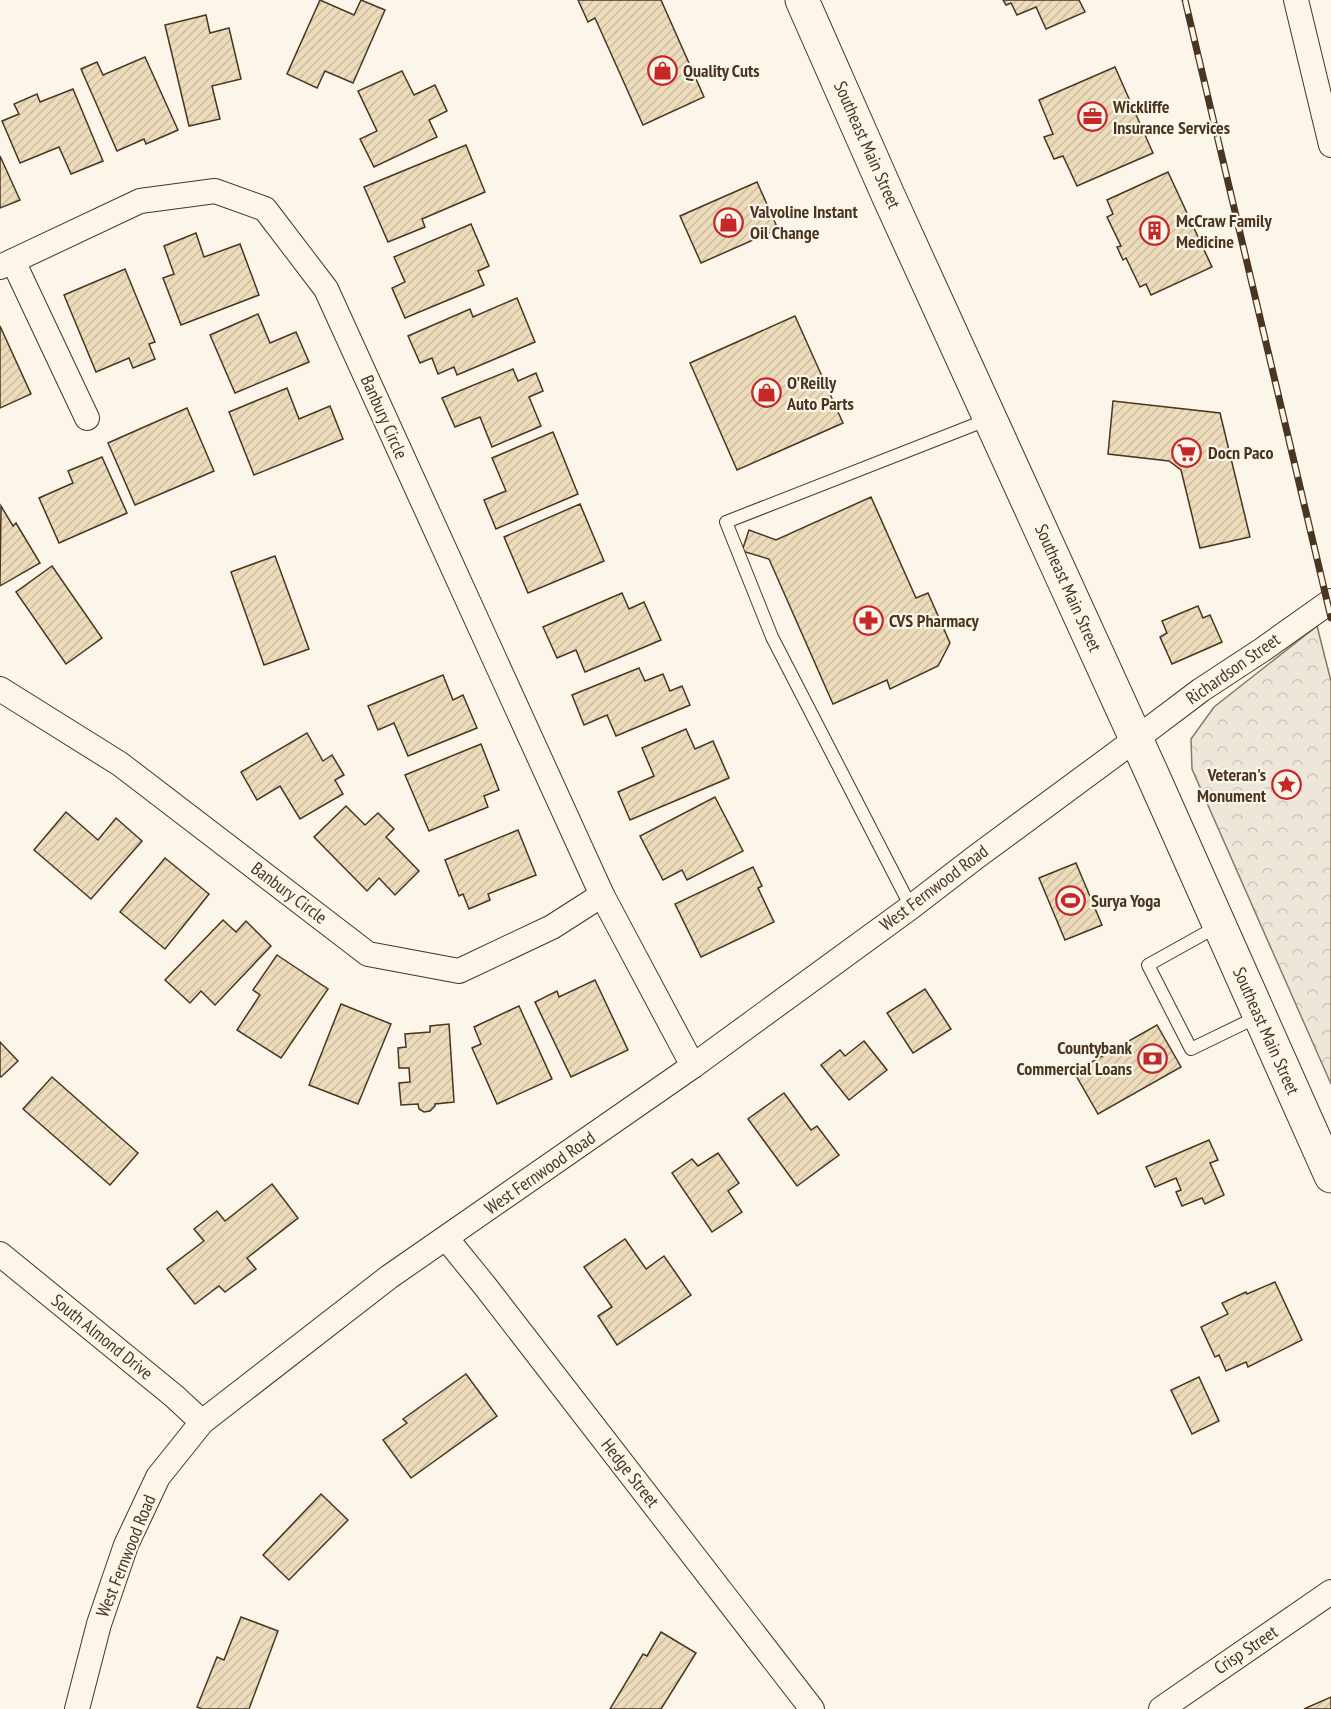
<svg xmlns="http://www.w3.org/2000/svg" width="1331" height="1709" font-family="'PT Sans Narrow',sans-serif">
<style>
.forest{fill:url(#forest-crowns);stroke:#887966;stroke-width:1.5}
.building{fill:url(#building-hatch);stroke:#4a3520;stroke-width:1.5}
.lines{fill:none;stroke-linecap:round;stroke-linejoin:round}
.lane-casing{stroke:#4a3520;stroke-width:14}
.street-casing{stroke:#4a3520;stroke-width:26}
.primary-casing{stroke:#4a3520;stroke-width:35}
.lane{stroke:#fbf6e9;stroke-width:12}
.street{stroke:#fbf6e9;stroke-width:24}
.primary{stroke:#fbf6e9;stroke-width:33}
.rail-casing{stroke:#4a3520;stroke-width:7}
.rail{stroke:#fbf6e9;stroke-width:4.5;stroke-dasharray:14;stroke-linecap:butt}
.labels{text-anchor:middle;stroke-width:4.5;stroke-linejoin:round;paint-order:stroke}
.poi-label{font-size:18px;font-weight:bold;fill:#4a3520;stroke:#fbf6e9;text-anchor:start}
.street-label{font-size:18px;fill:#4a3520;stroke:#fbf6e9}
</style>
<defs>
<pattern id="forest-crowns" width="20" height="18" patternUnits="userSpaceOnUse" patternTransform="scale(1.5)"><rect width="20" height="18" fill="#ede6d9"/><path d="M2 6a3 3 0 1 1 6 0M12 15a3 3 0 1 1 6 0" fill="none" stroke="#cdc6ba"/></pattern>
<pattern id="building-hatch" width="6" height="6" patternUnits="userSpaceOnUse" patternTransform="scale(1.5)"><rect width="6" height="6" fill="#ecdcbc"/><path d="M-1 1l2-2M0 6l6-6M5 7l2-2" fill="none" stroke="#ccbda1"/></pattern>
</defs>
<rect width="100%" height="100%" fill="#fbf6e9"/>
<path class="forest" d="M1317,626L1331,681V1084L1192,769L1191,739L1214,707Z"/>
<g class="building">
<path d="M320,0L354,15L361,0L385,10L353,83L325,71L317,88L287,74Z"/>
<path d="M578,0H661L704,97L643,125L595,18L588,22Z"/>
<path d="M1003,0H1079L1085,12L1046,29L1036,7L1017,15L1011,3L1006,5Z"/>
<path d="M206,15L210,33L229,28L241,79L212,86L220,119L189,126L165,25Z"/>
<path d="M145,57L178,130L146,144L144,139L117,151L81,69L97,62L103,75Z"/>
<path d="M1115,67L1153,153L1077,186L1063,156L1054,159L1044,137L1053,134L1039,100Z"/>
<path d="M402,71L414,95L435,85L447,111L429,120L437,137L374,167L360,139L377,131L358,91Z"/>
<path d="M73,89L103,161L71,174L59,147L20,163L2,121L19,114L14,104L37,94L40,102Z"/>
<path d="M466,145L485,192L422,219L425,227L388,242L364,187Z"/>
<path d="M0,156L20,200L0,208Z"/>
<path d="M1168,172L1212,267L1151,295L1146,284L1140,287L1126,258L1123,260L1117,247L1121,246L1107,217L1113,214L1107,200Z"/>
<path d="M757,182L778,229L701,263L680,216Z"/>
<path d="M471,224L489,266L478,271L484,285L405,318L392,288L405,282L394,257Z"/>
<path d="M196,233L204,257L240,244L259,295L181,325L163,278L174,274L164,246Z"/>
<path d="M125,269L155,342L149,344L155,359L133,368L129,358L96,372L64,295Z"/>
<path d="M517,298L535,342L457,375L454,367L438,374L432,358L420,363L408,336L470,309L473,317Z"/>
<path d="M258,314L270,343L296,332L309,362L235,393L210,335Z"/>
<path d="M795,316L843,423L737,470L690,363Z"/>
<path d="M0,326L31,394L0,408Z"/>
<path d="M513,369L518,381L536,373L543,391L529,397L541,426L492,447L480,417L455,427L442,398Z"/>
<path d="M287,388L299,419L330,406L343,439L254,475L229,412Z"/>
<path d="M1113,401L1220,413L1250,537L1200,548L1181,470L1169,461L1108,454Z"/>
<path d="M187,408L214,471L135,505L108,443Z"/>
<path d="M553,432L578,494L496,529L484,500L506,491L492,458Z"/>
<path d="M102,457L127,513L59,543L39,498L73,483L68,471Z"/>
<path d="M871,497L916,598L928,593L950,643L938,666L890,689L887,680L833,704L769,559L742,551L749,530L776,540Z"/>
<path d="M580,504L604,561L528,593L504,537Z"/>
<path d="M1,506L13,526L16,523L40,563L0,586Z"/>
<path d="M275,556L309,649L264,665L231,572Z"/>
<path d="M52,566L102,638L66,664L16,592Z"/>
<path d="M622,593L629,609L644,602L661,640L585,672L576,650L557,658L543,627Z"/>
<path d="M1198,606L1203,618L1210,615L1222,642L1172,664L1160,637L1167,633L1162,621Z"/>
<path d="M639,668L645,681L663,674L670,691L682,686L690,705L616,736L607,715L584,725L572,695Z"/>
<path d="M443,675L453,700L463,695L477,728L408,756L394,723L378,730L368,706Z"/>
<path d="M686,729L695,749L713,741L729,778L630,820L618,792L654,776L642,748Z"/>
<path d="M307,733L323,761L332,755L344,775L335,780L343,794L300,819L280,786L257,800L241,772Z"/>
<path d="M481,744L499,790L484,796L488,807L429,831L405,775Z"/>
<path d="M715,797L743,851L687,880L682,870L663,880L640,836Z"/>
<path d="M346,806L365,825L378,813L394,829L386,837L419,871L395,895L379,878L367,891L314,837Z"/>
<path d="M66,812L98,840L116,818L142,841L91,899L34,850Z"/>
<path d="M518,830L536,875L488,894L490,900L469,909L463,894L459,896L445,860Z"/>
<path d="M165,858L209,894L165,949L120,912Z"/>
<path d="M1076,863L1102,925L1065,940L1039,878Z"/>
<path d="M753,867L762,886L758,888L774,922L701,957L675,904Z"/>
<path d="M223,920L236,932L246,921L271,946L215,1005L201,991L190,1003L165,980Z"/>
<path d="M277,955L328,989L281,1058L237,1030L260,995L253,990Z"/>
<path d="M595,980L628,1050L571,1077L535,1002L557,991L559,997Z"/>
<path d="M925,989L951,1029L913,1053L887,1013Z"/>
<path d="M341,1004L391,1024L358,1104L309,1085Z"/>
<path d="M519,1006L552,1079L497,1104L472,1048L481,1044L474,1027Z"/>
<path d="M449,1024L454,1102L435,1104V1106L430,1111L424,1112L419,1109L418,1104L401,1105L399,1083L410,1082L409,1068H399L398,1048L406,1047L405,1034L430,1032V1026Z"/>
<path d="M1157,1025L1181,1067L1098,1114L1074,1072Z"/>
<path d="M864,1041L887,1070L849,1100L821,1065L840,1050L845,1056Z"/>
<path d="M0,1042L18,1061L1,1077L0,1076Z"/>
<path d="M52,1077L138,1153L110,1185L23,1109Z"/>
<path d="M784,1093L811,1130L817,1126L839,1155L797,1186L748,1119Z"/>
<path d="M1209,1140L1218,1160L1210,1163L1224,1195L1205,1204L1202,1198L1182,1206L1176,1192L1181,1190L1176,1178L1155,1187L1146,1167Z"/>
<path d="M718,1153L739,1183L728,1191L742,1212L712,1232L672,1173L692,1159L698,1166Z"/>
<path d="M272,1184L298,1218L247,1258L256,1269L225,1292L219,1286L195,1304L167,1269L204,1241L194,1229L217,1211L225,1221Z"/>
<path d="M625,1239L646,1269L664,1256L691,1295L617,1345L598,1316L612,1307L584,1267Z"/>
<path d="M1275,1282L1302,1340L1248,1367L1246,1362L1226,1371L1219,1355L1215,1357L1201,1327L1228,1314L1222,1303L1246,1292L1247,1294Z"/>
<path d="M466,1374L497,1416L411,1478L383,1440L407,1423L403,1419Z"/>
<path d="M1199,1377L1219,1421L1192,1434L1171,1390Z"/>
<path d="M321,1494L348,1520L289,1580L263,1555Z"/>
<path d="M241,1617L278,1631L249,1709H202L197,1707L217,1657L224,1660Z"/>
<path d="M661,1632L696,1653L661,1709H610L643,1654L647,1656Z"/>
<path d="M1331,1697V1709H1304Z"/>
</g>
<g class="lines">
<defs>
<g id="lane">
<path d="M911,907L772,637L726,522L989,419"/>
<path d="M1218,926L1148,965L1191,1049L1259,1016"/>
</g>
<g id="street">
<path d="M1296,0L1331,145"/>
<path d="M13,261L87,418"/>
<path d="M0,267L140,201L215,191L265,209L326,289L602,895L552,927L459,971L368,954L120,764L0,689"/>
<path d="M602,895L693,1066"/>
<path d="M446,1238L485,1286L812,1709"/>
<path d="M0,1254L174,1396L202,1422"/>
<path d="M77,1709L99,1624L126,1545L158,1477L202,1422L389,1277L693,1066L911,907L976,857L1136,739L1201,690L1262,650L1331,601"/>
<path d="M1161,1709L1331,1592"/>
</g>
<path id="primary" d="M802,0L888,195L1153,776L1331,1176"/>
</defs>
<use href="#lane" class="lane-casing"/>
<use href="#street" class="street-casing"/>
<use href="#primary" class="primary-casing"/>
<use href="#lane" class="lane"/>
<use href="#street" class="street"/>
<use href="#primary" class="primary"/>
<defs>
<path id="rail" d="M1185,0L1331,618"/>
</defs>
<use href="#rail" class="rail-casing"/>
<use href="#rail" class="rail"/>
</g>
<defs>
<symbol id="shop-ring" viewBox="-11 -11 22 22"><circle r="9.5" fill="#fbf6e9" stroke="#c62828" stroke-width="1.5"/><path d="M-5-2.5h2.3a2.7 3.5 0 0 1 5.4 0H5L5.5 6h-11ZM-1.5-2.5h3a1.5 2.3 0 0 0-3 0Z" fill="#c62828"/></symbol>
<symbol id="office-ring" viewBox="-11 -11 22 22"><circle r="9.5" fill="#fbf6e9" stroke="#c62828" stroke-width="1.5"/><path d="M-6-3h4V-5.5h4V-3h4V5H-6ZM-1-4.5V-3h2v-1.5ZM-6 0V1H6V0Z" fill="#c62828"/></symbol>
<symbol id="building-ring" viewBox="-11 -11 22 22"><circle r="9.5" fill="#fbf6e9" stroke="#c62828" stroke-width="1.5"/><path d="M-4-6H4V6H1V3H-1V6H-4ZM-2.5-4.3h1.7v1.8h-1.7ZM.8-4.3h1.7v1.8H.8ZM-2.5-1h1.7V.8h-1.7ZM.8-1h1.7V.8H.8Z" fill="#c62828"/></symbol>
<symbol id="supermarket-ring" viewBox="-11 -11 22 22"><circle r="9.5" fill="#fbf6e9" stroke="#c62828" stroke-width="1.5"/><path d="M-6-5.5h2.5l.6 2H6L4.5 2H-2.5L-4.4-4H-6ZM-1.5 3.2a1.3 1.3 0 1 0 .1 0ZM3 3.2a1.3 1.3 0 1 0 .1 0Z" fill="#c62828"/></symbol>
<symbol id="pharmacy-ring" viewBox="-11 -11 22 22"><circle r="9.5" fill="#fbf6e9" stroke="#c62828" stroke-width="1.5"/><path d="M-2-6h4v4h4v4h-4v4h-4v-4h-4v-4h4Z" fill="#c62828"/></symbol>
<symbol id="sight-ring" viewBox="-11 -11 22 22"><circle r="9.5" fill="#fbf6e9" stroke="#c62828" stroke-width="1.5"/><path d="M0-6L1.8-2.2L6-1.7L2.9 1.2L3.7 5.4L0 3.3L-3.7 5.4L-2.9 1.2L-6-1.7L-1.8-2.2Z" fill="#c62828"/></symbol>
<symbol id="stadium-ring" viewBox="-11 -11 22 22"><circle r="9.5" fill="#fbf6e9" stroke="#c62828" stroke-width="1.5"/><path d="M0-5a6.5 5 0 1 0 0 10a6.5 5 0 1 0 0-10ZM-3.5-1.8h7v3.6h-7Z" fill="#c62828"/></symbol>
<symbol id="bank-ring" viewBox="-11 -11 22 22"><circle r="9.5" fill="#fbf6e9" stroke="#c62828" stroke-width="1.5"/><path d="M-6-4H6V4H-6ZM0-2.3a2.3 2.3 0 1 0 0 4.6a2.3 2.3 0 1 0 0-4.6Z" fill="#c62828"/></symbol>
</defs>
<g fill-rule="evenodd">
<use href="#shop-ring" x="646" y="54" width="33" height="33"/>
<use href="#office-ring" x="1076" y="100" width="33" height="33"/>
<use href="#shop-ring" x="712" y="206" width="33" height="33"/>
<use href="#building-ring" x="1138" y="214" width="33" height="33"/>
<use href="#shop-ring" x="750" y="376" width="33" height="33"/>
<use href="#supermarket-ring" x="1170" y="436" width="33" height="33"/>
<use href="#pharmacy-ring" x="852" y="604" width="33" height="33"/>
<use href="#sight-ring" x="1270" y="768" width="33" height="33"/>
<use href="#stadium-ring" x="1054" y="884" width="33" height="33"/>
<use href="#bank-ring" x="1136" y="1042" width="33" height="33"/>
</g>
<g class="labels">
<g class="poi-label">
<text x="683" y="77">Quality Cuts</text>
<text x="1113" y="113">Wickliffe<tspan x="1113" dy="21">Insurance Services</tspan></text>
<text x="750" y="218">Valvoline Instant<tspan x="750" dy="21">Oil Change</tspan></text>
<text x="1176" y="227">McCraw Family<tspan x="1176" dy="21">Medicine</tspan></text>
<text x="787" y="389">O'Reilly<tspan x="787" dy="21">Auto Parts</tspan></text>
<text x="1208" y="459">Docn Paco</text>
<text x="889" y="627">CVS Pharmacy</text>
<text x="1266" y="781" text-anchor="end">Veteran's<tspan x="1266" dy="21">Monument</tspan></text>
<text x="1091" y="907">Surya Yoga</text>
<text x="1132" y="1054" text-anchor="end">Countybank<tspan x="1132" dy="21">Commercial Loans</tspan></text>
</g>
<g class="street-label">
<text transform="translate(867 145) rotate(66)" y="6">Southeast Main Street</text>
<text transform="translate(384 417) rotate(66)" y="6">Banbury Circle</text>
<text transform="translate(1068 588) rotate(66)" y="6">Southeast Main Street</text>
<text transform="translate(1233 669) rotate(-35)" y="6">Richardson Street</text>
<text transform="translate(934 888) rotate(-37)" y="6">West Fernwood Road</text>
<text transform="translate(289 893) rotate(37)" y="6">Banbury Circle</text>
<text transform="translate(1266 1031) rotate(66)" y="6">Southeast Main Street</text>
<text transform="translate(540 1173) rotate(-35)" y="6">West Fernwood Road</text>
<text transform="translate(102 1337) rotate(39)" y="6">South Almond Drive</text>
<text transform="translate(630 1473) rotate(52)" y="6">Hedge Street</text>
<text transform="translate(126 1556) rotate(-68)" y="6">West Fernwood Road</text>
<text transform="translate(1246 1650) rotate(-34)" y="6">Crisp Street</text>
</g>
</g>
</svg>
